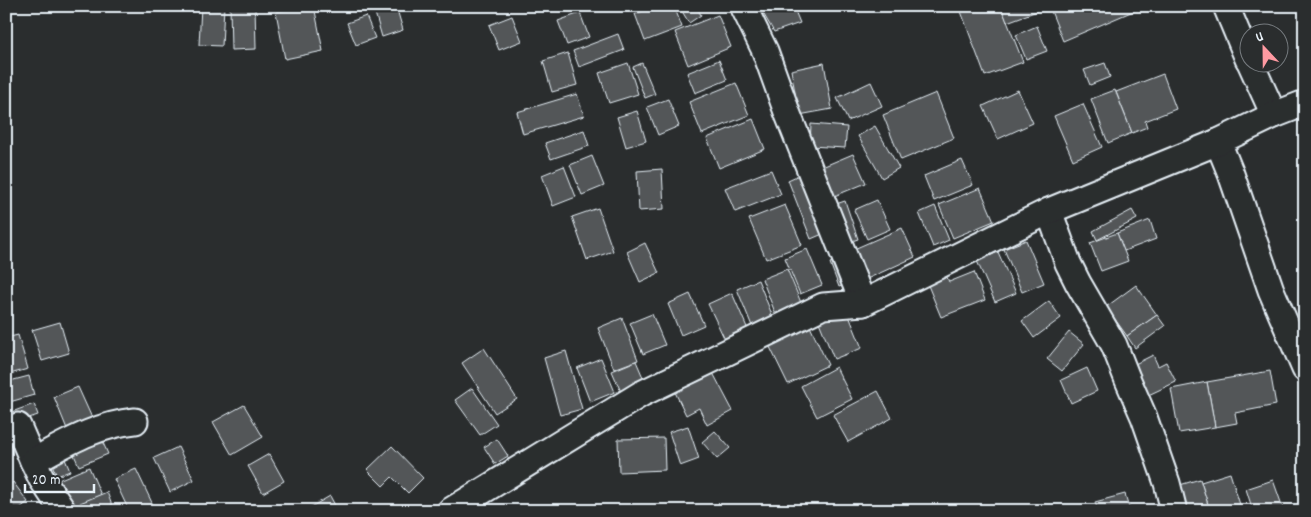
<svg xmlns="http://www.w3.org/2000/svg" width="1311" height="517" font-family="Dekko,sans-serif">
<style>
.building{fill:#535759;stroke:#e8f1f8}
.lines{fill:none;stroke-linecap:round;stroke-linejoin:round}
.minor-casing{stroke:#e8f1f8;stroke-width:29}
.minor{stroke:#2a2d2e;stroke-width:25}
</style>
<rect width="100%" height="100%" fill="#2a2d2e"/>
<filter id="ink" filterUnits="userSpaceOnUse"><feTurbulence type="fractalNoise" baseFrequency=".02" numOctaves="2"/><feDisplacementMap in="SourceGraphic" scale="10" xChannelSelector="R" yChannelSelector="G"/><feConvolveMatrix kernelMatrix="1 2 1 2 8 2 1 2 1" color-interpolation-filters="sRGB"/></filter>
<g filter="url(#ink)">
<g class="building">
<path d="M201,6H224L222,46L199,45Z"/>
<path d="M230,6H255L256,49L231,50Z"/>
<path d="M305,6H314L323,51L285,59L276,12Z"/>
<path d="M373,6H396L403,30L382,37Z"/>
<path d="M657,6H674L682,27L645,41L635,14Z"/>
<path d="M679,6H696L701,15L689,23Z"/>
<path d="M764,6H793L800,23L774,32L760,8Z"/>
<path d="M959,6H1001L1023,62L985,76Z"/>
<path d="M1001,6H1036L1037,11L1007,22Z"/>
<path d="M1049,6H1145L1063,41Z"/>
<path d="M580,13L589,37L567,45L558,21Z"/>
<path d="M718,15L731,47L688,65L675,32Z"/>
<path d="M366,16L375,38L356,45L347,23Z"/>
<path d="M512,16L522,41L499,50L489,25Z"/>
<path d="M1037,26L1047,51L1026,59L1016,35Z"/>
<path d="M618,34L624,50L579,67L573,51Z"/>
<path d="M568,53L577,85L552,92L543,61Z"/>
<path d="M719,60L727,80L695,93L687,73Z"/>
<path d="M628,63L638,94L609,103L599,73Z"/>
<path d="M642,63L655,94L645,98L633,67Z"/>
<path d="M824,63L832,109L799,115L791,70Z"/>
<path d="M1105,63L1110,77L1090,85L1084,70Z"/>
<path d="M1163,74L1176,109L1145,121L1147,127L1132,133L1116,92Z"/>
<path d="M871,82L882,106L848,121L837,98Z"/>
<path d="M736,83L749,115L702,134L689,102Z"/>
<path d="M1018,90L1033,123L998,139L983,106Z"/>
<path d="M1115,90L1132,133L1108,143L1091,99Z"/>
<path d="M936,93L954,138L901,160L883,115Z"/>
<path d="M577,94L584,116L523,134L517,112Z"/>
<path d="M668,99L679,126L658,135L647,107Z"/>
<path d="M1083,104L1102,147L1073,160L1054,116Z"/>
<path d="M637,111L646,141L626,147L617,117Z"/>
<path d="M753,119L765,149L719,168L707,138Z"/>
<path d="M811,124L847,127L845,148L810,146Z"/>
<path d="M875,126L899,168L882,178L858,136Z"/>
<path d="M584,130L589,146L551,159L545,143Z"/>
<path d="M853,154L866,183L827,199L815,170Z"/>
<path d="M592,156L604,186L582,195L570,165Z"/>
<path d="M962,160L973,185L934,201L924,176Z"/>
<path d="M564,166L576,197L553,206L542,175Z"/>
<path d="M662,169L664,209L639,211L637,171Z"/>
<path d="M771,170L781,194L735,212L725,188Z"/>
<path d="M801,174L825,233L811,239L788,180Z"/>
<path d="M980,188L994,221L953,238L939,205Z"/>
<path d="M877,200L890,229L867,239L854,210Z"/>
<path d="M845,201L858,239L843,244L830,206Z"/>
<path d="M785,205L802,245L766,259L749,219Z"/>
<path d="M935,206L949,240L933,247L919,213Z"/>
<path d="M598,208L613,251L587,260L572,217Z"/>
<path d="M1132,210L1137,219L1097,240L1093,231Z"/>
<path d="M1150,220L1156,239L1124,251L1117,233Z"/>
<path d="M902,228L915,257L858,283L845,253Z"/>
<path d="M1117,233L1128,261L1101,271L1090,243Z"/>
<path d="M1026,240L1044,283L1022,292L1004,249Z"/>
<path d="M645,243L659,273L640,282L627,252Z"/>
<path d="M807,249L822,285L800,294L785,258Z"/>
<path d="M998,252L1016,293L995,302L977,261Z"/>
<path d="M842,258L852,282L839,287L830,263Z"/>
<path d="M787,269L802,305L776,315L762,279Z"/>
<path d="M944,270L949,282L974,272L985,300L941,317L925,278Z"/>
<path d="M758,280L773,317L752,326L737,289Z"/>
<path d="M1136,285L1157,315L1127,336L1106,307Z"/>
<path d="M732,293L749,332L726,342L708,304Z"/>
<path d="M690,294L704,325L681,335L668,304Z"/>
<path d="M1049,301L1061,318L1034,338L1022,321Z"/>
<path d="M845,306L862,348L834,359L817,317Z"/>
<path d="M652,314L665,345L643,354L630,323Z"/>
<path d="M1157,315L1165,326L1135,348L1127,336Z"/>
<path d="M622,318L638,360L614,369L598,328Z"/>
<path d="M60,322L69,353L42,361L32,330Z"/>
<path d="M808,322L828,365L788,384L767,341Z"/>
<path d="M1069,332L1084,344L1062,371L1047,359Z"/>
<path d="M18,335L28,369L6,375V338Z"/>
<path d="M484,348L517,399L495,413L462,363Z"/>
<path d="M566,351L582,409L560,415L544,358Z"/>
<path d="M1153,355L1158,366L1166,362L1176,382L1142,398L1127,368Z"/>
<path d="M601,358L615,392L590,402L577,368Z"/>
<path d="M636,361L645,382L621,392L612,371Z"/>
<path d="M836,367L852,399L817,417L801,386Z"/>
<path d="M1087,368L1097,391L1071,403L1061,380Z"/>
<path d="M1270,371L1276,405L1235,413L1237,423L1215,427L1207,382Z"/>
<path d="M713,373L733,411L707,425L699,408L686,415L675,392Z"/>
<path d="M29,376L34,395L6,403V382Z"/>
<path d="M1207,382L1215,427L1179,433L1171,389Z"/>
<path d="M78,387L92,418L67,429L54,397Z"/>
<path d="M472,388L497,424L480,435L455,400Z"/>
<path d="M878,391L892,418L848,442L833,415Z"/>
<path d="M34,404L38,415L8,425L6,414Z"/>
<path d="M244,405L263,437L232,455L213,422Z"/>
<path d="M688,426L699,459L680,466L669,432Z"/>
<path d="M715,431L730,448L717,459L702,442Z"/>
<path d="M100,436L108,454L79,466L71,448Z"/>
<path d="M664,438L665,470L619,472L618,439Z"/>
<path d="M497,439L508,456L495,464L484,447Z"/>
<path d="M392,446L423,478L408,493L392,477L383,486L367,470Z"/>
<path d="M178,447L194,480L170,492L154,458Z"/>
<path d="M62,452L70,471L57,476L49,458Z"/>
<path d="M269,454L284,481L263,493L248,466Z"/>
<path d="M89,467L101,495L67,509L56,481Z"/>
<path d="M136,469L154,507L146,511H129L114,479Z"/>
<path d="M1230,473L1242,511H1210L1201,482Z"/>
<path d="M1200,479L1210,511H1181L1173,487Z"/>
<path d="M1273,480L1284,511H1253L1246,489Z"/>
<path d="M13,482L28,502L16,511H6V487Z"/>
<path d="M107,492L114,511H83L80,503Z"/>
<path d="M1125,494L1130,511H1098L1095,502Z"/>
<path d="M330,496L338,511H307L306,510Z"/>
</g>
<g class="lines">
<defs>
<g id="minor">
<path d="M743,6L765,51L787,112L863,303"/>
<path d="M1226,6L1248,59"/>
<path d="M1250,62L1274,115"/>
<path d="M1218,142L1231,174L1271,290L1305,369"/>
<path d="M1049,211L1068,263L1078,283L1114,345L1127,378L1144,417L1167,483L1174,511"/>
<path d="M18,426L33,461"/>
<path d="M63,511L41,478L33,461C67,443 96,425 135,421"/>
<path d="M450,511L641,394L823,306L863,303L1049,211L1218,142L1274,115L1305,103"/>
</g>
</defs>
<use href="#minor" class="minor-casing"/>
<use href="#minor" class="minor"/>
</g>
</g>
<rect width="1311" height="517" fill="none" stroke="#2a2d2e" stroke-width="25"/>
<rect x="12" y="12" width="1286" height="492" fill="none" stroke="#e8f1f8" stroke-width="2" filter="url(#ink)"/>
<g transform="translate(1264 48) rotate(338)"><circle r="24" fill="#2a2d2e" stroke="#767b7f"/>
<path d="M0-4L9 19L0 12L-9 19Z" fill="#ff9aa2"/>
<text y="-8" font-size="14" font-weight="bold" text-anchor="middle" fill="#e8f1f8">U</text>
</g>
<path d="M25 484v8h69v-8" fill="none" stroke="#e8f1f8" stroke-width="2.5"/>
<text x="32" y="484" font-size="15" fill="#e8f1f8" stroke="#2a2d2e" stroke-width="4" paint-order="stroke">20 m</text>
</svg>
